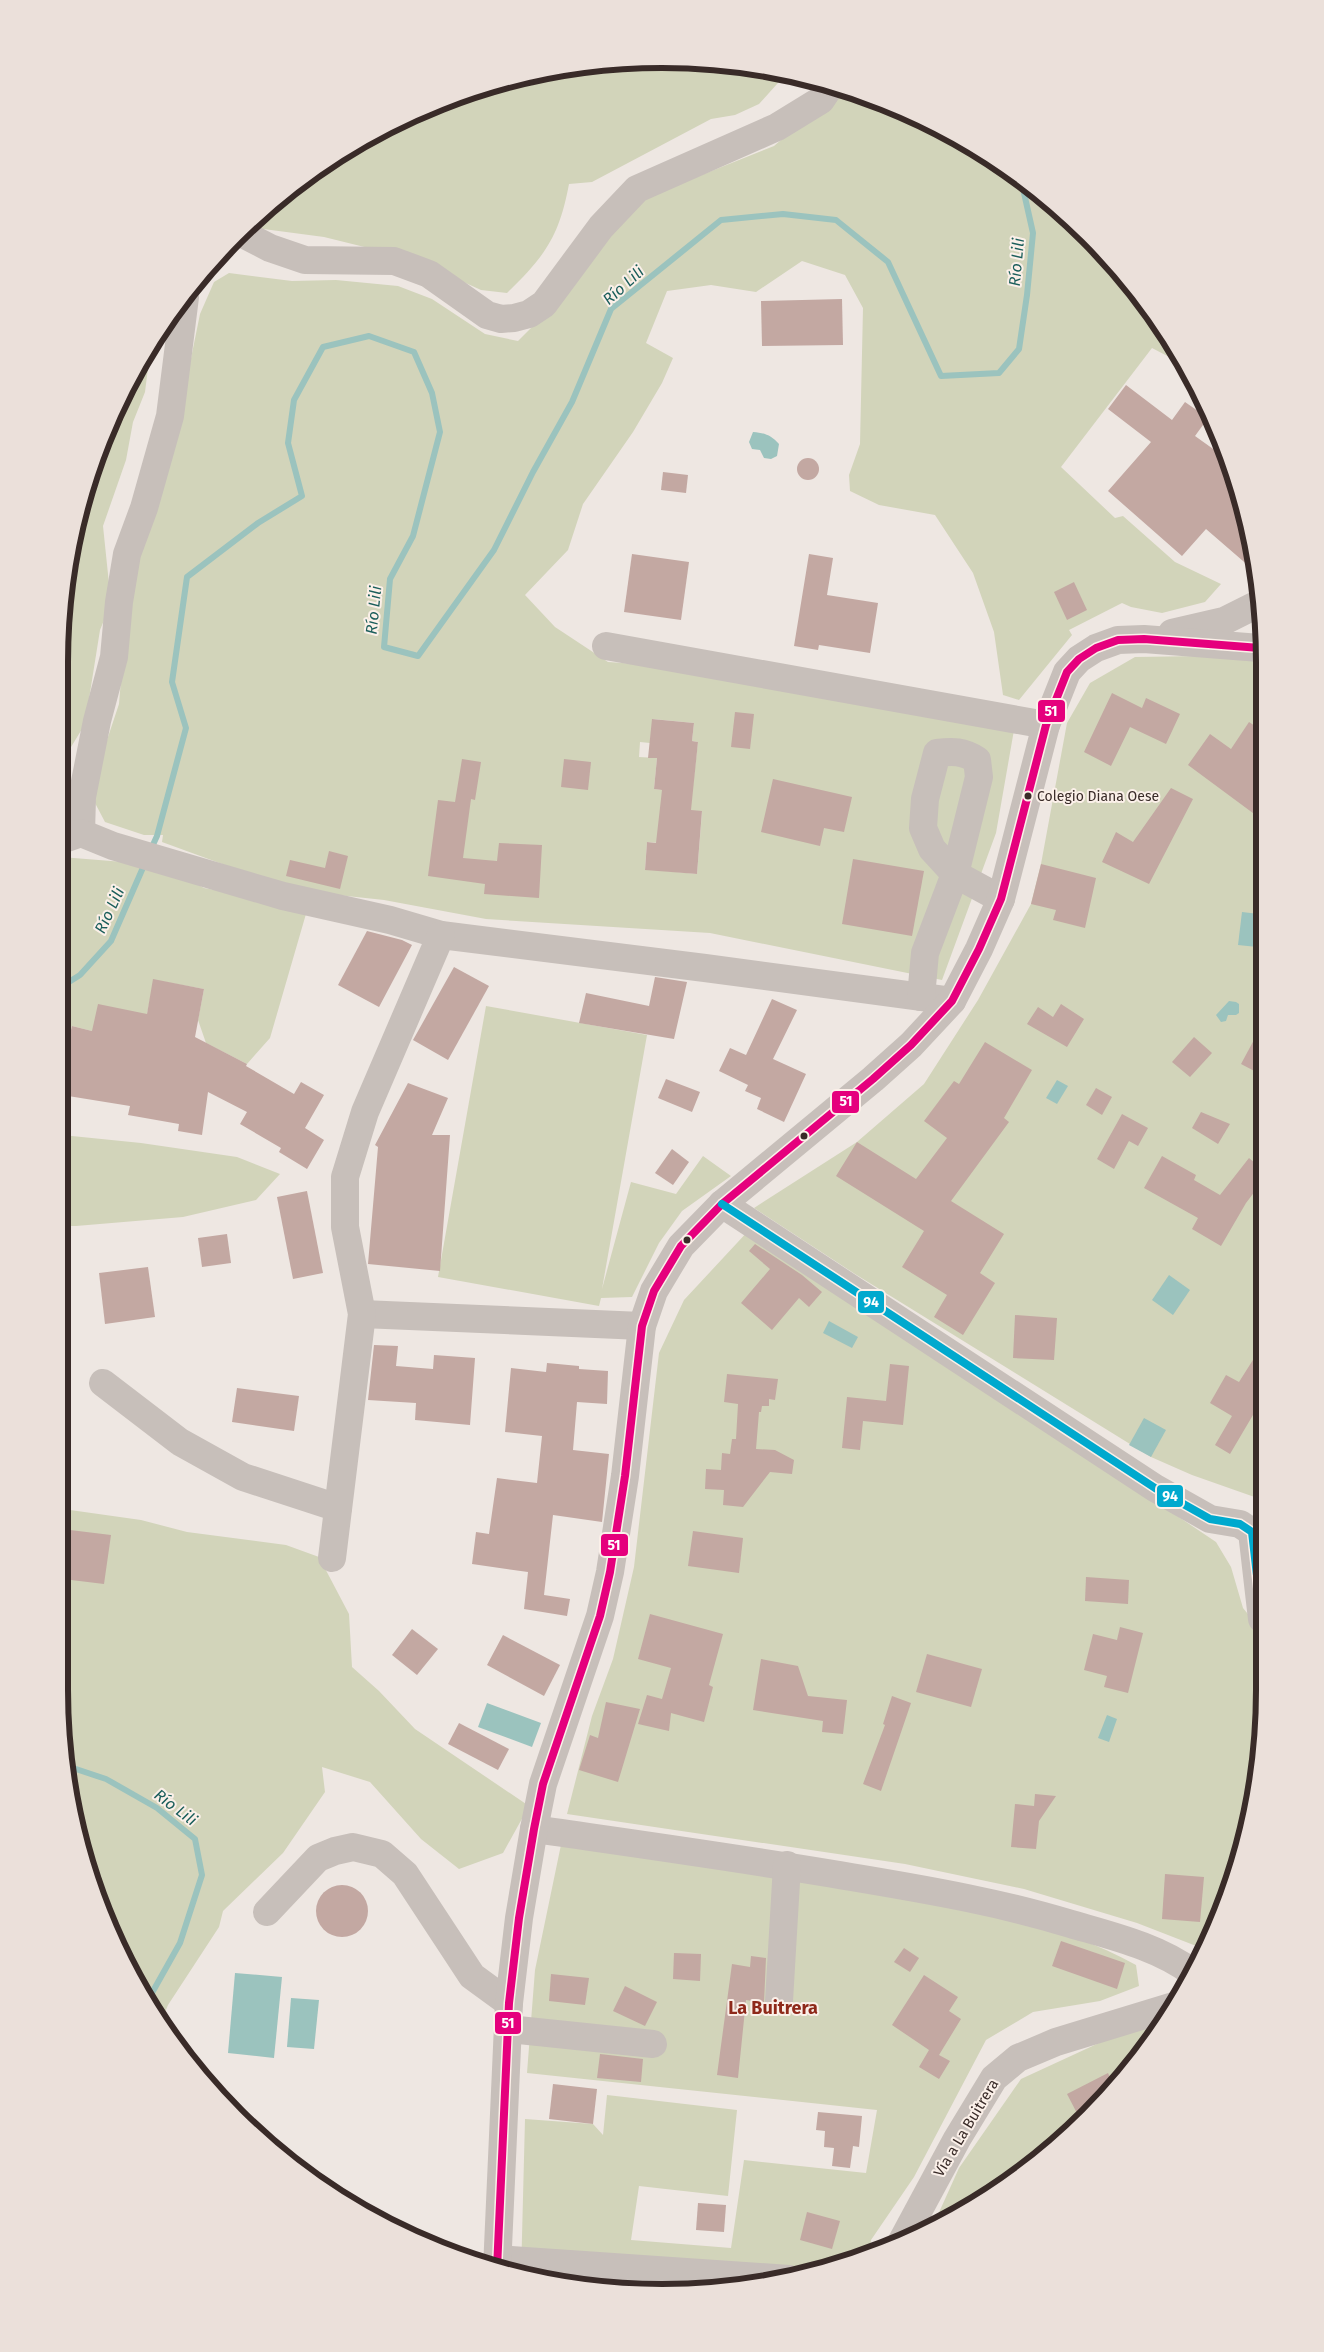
<svg xmlns="http://www.w3.org/2000/svg" width="1324" height="2352" font-family="'Fira Sans',sans-serif">
<style>
.green{fill:#d2d4ba;fill-rule:evenodd}
.water{fill:#9bc3be}
.lines{fill:none;stroke-linecap:round;stroke-linejoin:round}
.stream{stroke:#9bc3be;stroke-width:6}
.building{fill:#c3a8a2}
.minor{stroke:#c7bfba;stroke-width:28}
.bus-1-casing{stroke:#fbf0e9;stroke-width:11}
.bus-2-casing{stroke:#fbf0e9;stroke-width:11}
.bus-1{stroke:#e5007d;stroke-width:8}
.bus-2{stroke:#00a9ce;stroke-width:8}
.bus-dot{fill:#392b28;stroke:#fbf0e9;stroke-width:2}
.labels{text-anchor:middle;stroke-width:4;stroke-linejoin:round;paint-order:stroke}
.bus-label{font-size:14px;fill:#392b28;stroke:#fbf0e9;text-anchor:start}
.street-label{font-size:15px;fill:#392b28;stroke:#fbf0e9}
.water-label{font-size:16px;font-style:italic;fill:#1a5e5b;stroke:#fbf0e9}
.quarter-label{font-size:18px;font-weight:bold;fill:#8e291a;stroke:#fbf0e9}
.rim{fill:none;stroke:#392b28;stroke-width:6}
.line-badge{stroke:#fbf0e9;stroke-width:2}
.badge-label{font-size:14px;text-anchor:middle;font-weight:bold;fill:#fff}
</style>
<rect width="100%" height="100%" fill="#eee7e2"/>
<g class="green">
<path d="M623,60L741,64L786,74L759,104L735,115L711,119L592,182L569,184C559,237 545,256 507,293L481,290L413,259L324,237L249,227L295,183L395,121L506,79Z"/>
<path d="M833,85L856,91L964,140L1088,235L1164,327L1178,356L1175,360L1152,348L1061,467L1115,518L1123,516L1175,562L1221,584L1205,602L1162,613L1131,607L1122,603L1069,630L1072,635L1019,700L1003,695L994,632L973,573L935,515L879,505L850,491L849,475L860,444L863,308L845,275L802,261L756,292L711,285L667,291L646,343L673,358L662,383L633,432L583,504L568,550L525,595L555,627L608,662L637,664L1014,730L996,833L942,980L710,933L486,919L384,900L319,893L255,876L162,842L163,835H144L105,822L95,803L97,770L119,704L129,581L188,373L200,314L214,282L229,273L292,281L336,280L398,286L432,299L485,334L518,341L552,307L644,194L699,176L774,146L824,103ZM653,719L694,723L692,741L698,742L692,793L654,789L657,758L639,757L640,742L650,743ZM660,808L702,812L697,874L645,869L647,842L671,844Z"/>
<path d="M151,344L145,392L133,422L126,460L103,526L111,603L100,630L85,724L65,757L61,771L60,623L79,506L140,360Z"/>
<path d="M1201,656L1260,659L1263,1500L1192,1475L1151,1457L855,1274L754,1208L857,1142L924,1084L978,1000L1031,904L1041,864L1067,723L1090,683L1135,657Z"/>
<path d="M61,857L161,865L204,888L308,907L270,1038L247,1064L206,1043L198,1020L204,989L154,980L137,1063L92,1031L72,1026L62,1064Z"/>
<path d="M486,1006L647,1035L602,1289L631,1182L676,1194L703,1156L731,1176L682,1211L659,1243L632,1297L601,1298L599,1306L438,1277Z"/>
<path d="M62,1135L141,1143L237,1157L280,1174L256,1200L183,1217L76,1226H62Z"/>
<path d="M750,1229L1216,1542L1231,1567L1243,1608L1264,1634V1729L1233,1884L1204,1949L1137,1923L1024,1889L905,1864L567,1814L592,1716L613,1659L634,1567L659,1353L684,1300Z"/>
<path d="M63,1509L141,1520L187,1532L286,1545L319,1557L349,1614L352,1667L379,1691L415,1729L529,1806L503,1853L459,1869L421,1839L370,1782L322,1767L325,1792L283,1853L223,1911L219,1927L168,2005L161,2022L121,1957L91,1884L64,1769Z"/>
<path d="M562,1840C661,1857 759,1874 857,1890C951,1907 1051,1918 1136,1965L1139,1986L1100,2001L1033,2012L986,2040L914,2177L871,2240L869,2255L780,2282L701,2292L584,2288L521,2276L525,2119L593,2124L603,2135L607,2095L737,2110L728,2196L639,2186L631,2240L731,2248L744,2160L866,2173L877,2110L527,2073L535,1970Z"/>
<path d="M1160,2026C1145,2046 1132,2068 1116,2088C1070,2141 995,2197 932,2228L959,2168L1021,2079L1125,2031Z"/>
</g>
<g class="water">
<path d="M753,432C765,433 771,435 779,444L777,456L771,459L764,458L760,450L752,449L749,442Z"/>
<path d="M1242,912L1259,914L1257,947L1238,945Z"/>
<path d="M1229,1001L1236,1002L1239,1004V1013L1236,1015H1228L1226,1021L1221,1022L1216,1015Z"/>
<path d="M1057,1080L1068,1086L1057,1104L1046,1098Z"/>
<path d="M1169,1275L1190,1290L1173,1315L1152,1300Z"/>
<path d="M829,1321L858,1337L852,1348L823,1333Z"/>
<path d="M1144,1418L1166,1430L1151,1457L1129,1445Z"/>
<path d="M487,1703L541,1723L532,1747L478,1727Z"/>
<path d="M1107,1715L1117,1719L1109,1742L1098,1738Z"/>
<path d="M235,1973L282,1977L274,2058L228,2053Z"/>
<path d="M291,1998L319,2000L314,2049L287,2047Z"/>
</g>
<g class="lines">
<g class="stream">
<path d="M151,849L157,836L186,728L172,682L187,577L258,523L302,496L288,443L294,400L323,347L369,336L414,352L432,393L440,432L413,536L390,579L384,647L418,656L494,550L533,472L572,402L611,309L721,220L783,214L836,220L888,262L941,376L999,373L1019,349L1027,295L1033,233L1022,184"/>
<path d="M61,987L80,975L111,941L145,863"/>
<path d="M64,1765L106,1779L157,1808L195,1839L202,1875L180,1943L148,2000"/>
</g>
</g>
<g class="building">
<path d="M842,299L843,345L762,346L761,301Z"/>
<path d="M1126,385L1172,420L1185,402L1208,418L1195,436L1230,461L1233,468L1258,574L1206,529L1182,556L1108,491L1151,442L1108,409Z"/>
<circle cx="808" cy="469" r="11"/>
<path d="M663,472L688,475L686,493L661,490Z"/>
<path d="M632,554L689,562L681,620L624,612Z"/>
<path d="M809,554L833,558L827,595L878,603L870,653L819,645L818,650L794,646Z"/>
<path d="M1074,582L1087,610L1067,620L1054,592Z"/>
<path d="M1112,693L1142,708L1146,698L1180,714L1166,744L1130,727L1111,766L1084,752Z"/>
<path d="M735,712L754,714L750,749L731,747Z"/>
<path d="M652,719L694,723L692,741L698,742L691,810L702,811L697,874L645,870L647,842L656,843L662,790L654,789L657,758H648Z"/>
<path d="M1249,722L1261,730V819L1188,765L1210,734L1231,749Z"/>
<path d="M462,759L481,762L475,800L471,799L463,858L497,861L499,843L542,845L539,898L484,894L485,884L428,876L438,800L455,802Z"/>
<path d="M564,759L591,762L588,790L561,787Z"/>
<path d="M773,779L852,797L844,832L824,828L820,846L761,832Z"/>
<path d="M1171,788L1193,799L1149,884L1102,862L1116,832L1133,842Z"/>
<path d="M329,851L348,856L340,889L286,876L290,860L325,868Z"/>
<path d="M853,859L924,871L912,936L842,924Z"/>
<path d="M1041,864L1096,878L1085,928L1053,920L1056,910L1031,904Z"/>
<path d="M367,931L402,940L412,945L379,1007L338,985Z"/>
<path d="M454,967L489,986L448,1060L413,1040Z"/>
<path d="M655,977L687,982L674,1039L579,1023L586,993L649,1006Z"/>
<path d="M153,979L204,989L195,1037L247,1064L246,1066L294,1094L301,1082L324,1095L305,1128L324,1140L307,1169L279,1152L281,1148L240,1124L247,1112L208,1092L202,1135L178,1131L179,1124L128,1115L130,1106L62,1095V1064L72,1026L92,1031L98,1004L147,1014Z"/>
<path d="M772,999L797,1010L773,1059L806,1074L784,1122L757,1109L761,1098L745,1091L748,1085L719,1071L730,1048L746,1055Z"/>
<path d="M1061,1004L1084,1019L1067,1047L1027,1024L1038,1007L1053,1017Z"/>
<path d="M1262,1025V1075L1241,1064Z"/>
<path d="M1194,1037L1212,1053L1190,1077L1172,1062Z"/>
<path d="M985,1042L1032,1070L1004,1118L1009,1122L951,1201L1004,1234L980,1273L995,1283L963,1335L934,1317L947,1295L902,1267L924,1231L836,1176L857,1142L916,1179L947,1138L924,1121L954,1081L959,1084Z"/>
<path d="M666,1079L700,1092L692,1112L658,1098Z"/>
<path d="M408,1083L448,1098L432,1135H450L440,1271L368,1264L378,1147L375,1145Z"/>
<path d="M1096,1088L1112,1097L1102,1115L1086,1105Z"/>
<path d="M1201,1112L1230,1124L1218,1144L1192,1128Z"/>
<path d="M1122,1114L1148,1128L1138,1146L1129,1141L1114,1169L1097,1159Z"/>
<path d="M672,1149L689,1162L673,1185L655,1173Z"/>
<path d="M1162,1156L1196,1175L1194,1180L1220,1195L1249,1158L1262,1169V1182L1246,1203L1221,1246L1192,1229L1198,1218L1144,1188Z"/>
<path d="M307,1191L323,1273L293,1279L277,1197Z"/>
<path d="M227,1234L231,1263L202,1267L198,1238Z"/>
<path d="M755,1244L802,1275L822,1292L809,1307L799,1298L772,1330L741,1303L770,1269L749,1251Z"/>
<path d="M148,1267L155,1317L105,1324L99,1273Z"/>
<path d="M1015,1315L1057,1318L1054,1360L1013,1358Z"/>
<path d="M1263,1344V1398L1230,1454L1215,1445L1232,1416L1210,1403L1226,1375L1239,1382Z"/>
<path d="M374,1345L398,1346L396,1366L433,1369L434,1355L475,1358L470,1425L415,1420L416,1403L368,1400Z"/>
<path d="M547,1363L579,1366V1369L608,1371L607,1404L577,1402L573,1450L609,1454L602,1522L553,1515L544,1595L570,1599L567,1616L524,1609L528,1572L472,1564L476,1532L489,1534L497,1478L537,1483L542,1436L505,1432L511,1368L546,1372Z"/>
<path d="M890,1364L909,1366L903,1425L863,1421L860,1450L842,1448L847,1397L886,1401Z"/>
<path d="M727,1374L778,1379L775,1400L769,1399V1406H762L761,1412H759L756,1449L775,1450L794,1460L792,1474L770,1472L743,1507L723,1505L724,1490L705,1489L706,1469L721,1470L722,1453L730,1454L732,1439H736L738,1404L724,1402Z"/>
<path d="M237,1388L299,1396L294,1431L232,1422Z"/>
<path d="M70,1530L111,1535L104,1584L63,1579Z"/>
<path d="M693,1531L743,1538L739,1573L688,1566Z"/>
<path d="M1086,1577L1129,1580L1128,1604L1085,1601Z"/>
<path d="M650,1614L723,1634L709,1685L713,1687L704,1722L671,1713L669,1731L638,1724L647,1695L662,1699L671,1668L638,1659Z"/>
<path d="M1120,1627L1143,1633L1128,1693L1104,1687L1107,1676L1084,1670L1093,1634L1117,1640Z"/>
<path d="M412,1629L438,1649L417,1675L392,1655Z"/>
<path d="M503,1635L560,1665L544,1696L487,1665Z"/>
<path d="M927,1654L982,1669L971,1707L916,1692Z"/>
<path d="M761,1659L798,1666L808,1696L847,1700L843,1734L822,1732L823,1721L753,1710Z"/>
<path d="M892,1696L911,1703L881,1791L863,1784L885,1725L883,1724Z"/>
<path d="M606,1702L640,1709L618,1782L579,1770L590,1735L598,1738Z"/>
<path d="M459,1723L509,1749L498,1770L448,1744Z"/>
<path d="M1035,1794L1056,1796L1039,1821L1036,1849L1011,1847L1015,1804L1034,1806Z"/>
<path d="M1165,1874L1204,1877L1200,1922L1162,1919Z"/>
<circle cx="342" cy="1911" r="26"/>
<path d="M1061,1941L1125,1963L1117,1989L1052,1966Z"/>
<path d="M904,1948L919,1958L910,1972L894,1962Z"/>
<path d="M674,1953L701,1954L700,1981L673,1979Z"/>
<path d="M751,1956L766,1958L764,2003L746,2000L738,2078L717,2075L732,1964L750,1967Z"/>
<path d="M551,1974L589,1978L585,2005L549,2001Z"/>
<path d="M924,1975L958,1997L949,2011L961,2019L939,2055L950,2061L939,2079L919,2067L929,2050L892,2025Z"/>
<path d="M625,1986L657,2002L645,2026L613,2011Z"/>
<path d="M600,2054L643,2059L641,2082L597,2078Z"/>
<path d="M1108,2073L1115,2088L1090,2113L1080,2119L1067,2094Z"/>
<path d="M553,2084L597,2089L593,2124L549,2119Z"/>
<path d="M818,2112L862,2116L859,2147L853,2146L850,2168L832,2166L834,2148L824,2147L825,2131L816,2130Z"/>
<path d="M698,2203L726,2205L724,2232L696,2230Z"/>
<path d="M807,2212L840,2221L832,2249L800,2240Z"/>
</g>
<g class="lines">
<g class="minor">
<path d="M241,233L270,248L305,260L394,261L429,274L487,315L501,319L514,318L529,314L544,304L601,227L637,189L777,127L821,100L831,85"/>
<path d="M1172,633L1224,621L1260,603"/>
<path d="M606,646L1046,725"/>
<path d="M81,833L82,797L97,721L114,657L119,602L127,554L144,508L170,416L185,297"/>
<path d="M61,840L81,833L113,846L283,896L390,920L441,935L705,968L952,1001"/>
<path d="M921,997L925,953L955,874L979,777L977,760C963,751 953,751 937,753L925,799L923,828L932,849L955,874L1001,899"/>
<path d="M722,1204L1155,1488L1210,1519L1240,1524L1252,1532L1262,1619"/>
<path d="M362,1314L642,1326"/>
<path d="M103,1383L180,1442L243,1477L338,1508"/>
<path d="M332,1558L362,1314L345,1227V1177L365,1112L441,935"/>
<path d="M534,1829C644,1845 754,1860 863,1879C934,1891 1002,1903 1071,1924C1112,1936 1159,1947 1193,1973"/>
<path d="M267,1912L318,1858L335,1851L353,1847L382,1854L405,1874L472,1976L509,2003"/>
<path d="M779,2001L787,1865"/>
<path d="M508,2029L653,2044"/>
<path d="M901,2243L957,2139L994,2078L1018,2058L1056,2042L1174,2006"/>
<path d="M497,2259L789,2279"/>
<path d="M497,2269L509,2003L519,1918L534,1829L543,1784L600,1616L610,1572L625,1476L642,1326L654,1291L681,1246L722,1204L873,1079L911,1045L952,1001L979,949L1001,899L1046,725L1067,672L1079,659L1096,648L1118,640L1144,639L1260,648"/>
</g>
<defs>
<path id="bus-1" d="M497,2269L509,2003L519,1918L534,1829L543,1784L600,1616L610,1572L625,1476L642,1326L654,1291L681,1246L722,1204L873,1079L911,1045L952,1001L979,949L1001,899L1046,725L1067,672L1079,659L1096,648L1118,640L1144,639L1260,648"/>
<path id="bus-2" d="M722,1204L1155,1488L1210,1519L1240,1524L1252,1532L1262,1619"/>
</defs>
<use href="#bus-1" class="bus-1-casing"/>
<use href="#bus-2" class="bus-2-casing"/>
<use href="#bus-1" class="bus-1"/>
<use href="#bus-2" class="bus-2"/>
</g>
<g class="bus-dot">
<circle cx="1028" cy="796" r="4.5"/>
<circle cx="804" cy="1136" r="4.5"/>
<circle cx="687" cy="1240" r="4.5"/>
</g>
<g class="labels">
<g class="bus-label">
<text x="1037" y="801">Colegio Diana Oese</text>
</g>
<g class="street-label">
<text transform="translate(966 2128) rotate(-59)" y="5">Vía a La Buitrera</text>
</g>
<g class="water-label">
<text transform="translate(1016 262) rotate(-85)" y="6">Río Lili</text>
<text transform="translate(623 285) rotate(-42)" y="6">Río Lili</text>
<text transform="translate(373 610) rotate(-84)" y="6">Río Lili</text>
<text transform="translate(109 910) rotate(-65)" y="6">Río Lili</text>
<text transform="translate(176 1807) rotate(37)" y="6">Río Lili</text>
</g>
<g class="quarter-label">
<text x="773" y="2014">La Buitrera</text>
</g>
</g>
<path d="M0 0H1324V2352H0ZM662 68H662A594 594 0 0 1 1256 662V1690A594 594 0 0 1 662 2284H662A594 594 0 0 1 68 1690V662A594 594 0 0 1 662 68Z" fill="#ebe0da" fill-rule="evenodd"/>
<path class="rim" d="M662 68H662A594 594 0 0 1 1256 662V1690A594 594 0 0 1 662 2284H662A594 594 0 0 1 68 1690V662A594 594 0 0 1 662 68Z"/>
<g class="line-badge">
<rect x="1037" y="699" width="29" height="24" rx="5" fill="#e5007d"/>
<rect x="831" y="1090" width="29" height="24" rx="5" fill="#e5007d"/>
<rect x="857" y="1290" width="28" height="24" rx="5" fill="#00a9ce"/>
<rect x="1156" y="1484" width="28" height="24" rx="5" fill="#00a9ce"/>
<rect x="600" y="1533" width="29" height="24" rx="5" fill="#e5007d"/>
<rect x="494" y="2011" width="28" height="24" rx="5" fill="#e5007d"/>
</g>
<g class="badge-label">
<text x="1051" y="716">51</text>
<text x="846" y="1106">51</text>
<text x="871" y="1307">94</text>
<text x="1170" y="1501">94</text>
<text x="614" y="1550">51</text>
<text x="508" y="2028">51</text>
</g>
</svg>
